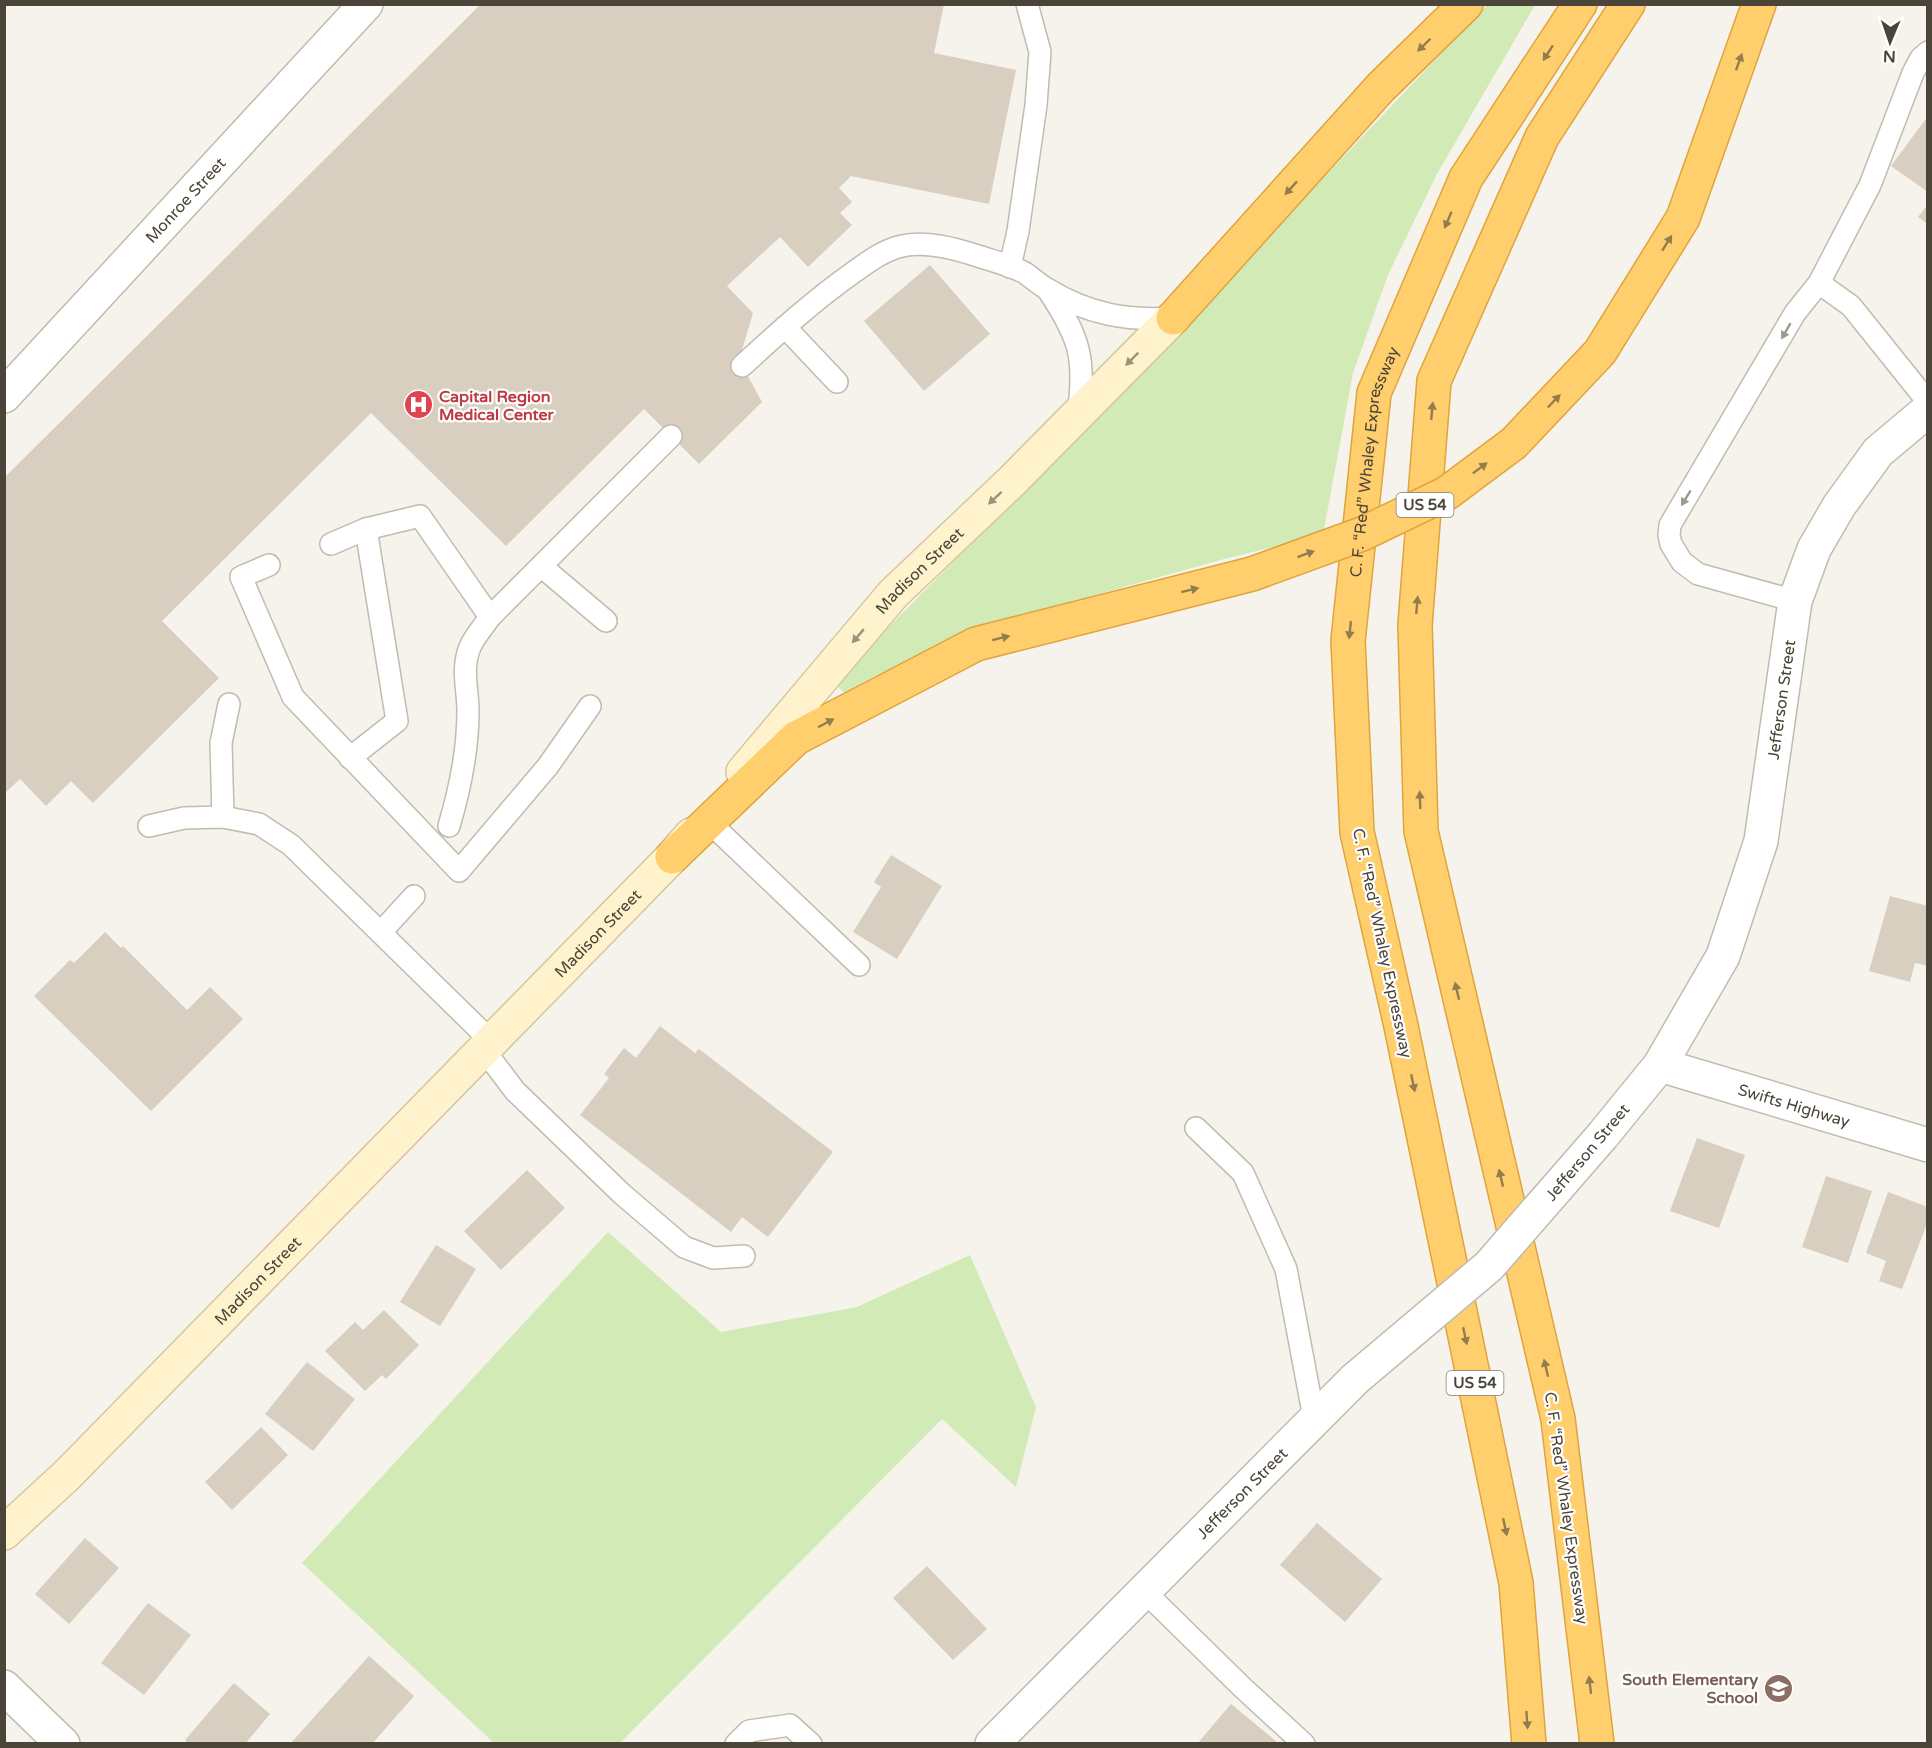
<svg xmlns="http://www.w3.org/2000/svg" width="1932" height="1748" font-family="'Varela Round',sans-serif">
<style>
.green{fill:#d2eab5}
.building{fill:#d8cfc1}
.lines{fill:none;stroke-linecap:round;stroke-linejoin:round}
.service-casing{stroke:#c2bbae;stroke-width:24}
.minor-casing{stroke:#c2bbae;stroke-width:36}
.tertiary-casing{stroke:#c2bbae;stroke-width:36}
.secondary-casing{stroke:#d6c79b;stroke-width:36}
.motorway-casing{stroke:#e0a43c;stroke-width:36}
.service{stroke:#fff;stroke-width:21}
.minor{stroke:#fff;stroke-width:33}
.tertiary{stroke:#fff;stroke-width:33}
.secondary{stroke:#fff3cd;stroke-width:33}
.motorway{stroke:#ffcf6e;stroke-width:33}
.tertiary-bridge-casing{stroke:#c2bbae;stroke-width:36;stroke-linecap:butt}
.motorway-bridge-casing{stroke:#e0a43c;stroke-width:36;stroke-linecap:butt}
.tertiary-bridge{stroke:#fff;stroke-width:33}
.motorway-bridge{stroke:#ffcf6e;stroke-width:33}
.oneway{fill:#937c4e}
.oneway2{fill:#9c9892}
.oneway3{fill:#9c937c}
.labels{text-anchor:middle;stroke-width:4.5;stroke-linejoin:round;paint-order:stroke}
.shield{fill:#fff;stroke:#817c74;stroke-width:1.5}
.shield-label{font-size:15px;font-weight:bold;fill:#4b4439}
.street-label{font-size:16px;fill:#4b4439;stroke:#fff}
.health-label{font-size:16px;font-weight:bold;fill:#be3a42;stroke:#fff;text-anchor:start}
.education-label{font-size:16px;font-weight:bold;fill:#785e54;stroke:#fff;text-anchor:end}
</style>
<rect width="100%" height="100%" fill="#f6f3ec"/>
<g class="green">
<path d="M1487,5H1535L1437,174L1388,275L1353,373L1323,535L1224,559L1063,604L971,632L871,678L844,693L834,682L1108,406Z"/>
<path d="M608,1232L721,1332L857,1307L970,1255L1036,1407L1016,1487L942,1419L620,1743H494L302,1563Z"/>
</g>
<g class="building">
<path d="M481,4H944L934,53L1016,70L989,204L851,176L839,188L852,202L840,213L852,225L808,267L780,237L727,286L753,313L739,360L762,402L699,464L644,409L506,546L371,413L162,621L219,678L93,803L71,781L46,806L20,779L4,794V478Z"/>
<path d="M1928,116V192L1891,166Z"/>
<path d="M1928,204V224L1918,217Z"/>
<path d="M930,265L990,334L924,391L864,321Z"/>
<path d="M891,855L942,886L897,959L853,932L881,887L874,882Z"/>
<path d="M1890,896L1928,906V966L1915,963L1910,982L1869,971Z"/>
<path d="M105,932L121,948L123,946L187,1010L210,987L243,1019L151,1111L34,996L70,960L74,963Z"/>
<path d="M660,1026L695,1053L699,1049L833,1152L768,1237L742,1217L731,1232L580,1115L609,1078L604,1074L624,1048L636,1058Z"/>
<path d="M1697,1138L1745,1155L1719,1228L1670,1211Z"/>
<path d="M527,1170L565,1208L501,1270L464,1231Z"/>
<path d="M1826,1176L1872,1191L1848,1263L1802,1247Z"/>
<path d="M1888,1192L1928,1207V1221L1902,1289L1879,1281L1886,1261L1866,1253Z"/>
<path d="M436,1245L476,1269L440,1326L400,1302Z"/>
<path d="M384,1310L419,1345L386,1379L382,1375L365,1391L325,1351L355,1322L363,1330Z"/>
<path d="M307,1362L355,1399L313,1451L265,1414Z"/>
<path d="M261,1427L288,1455L232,1510L205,1482Z"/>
<path d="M1317,1523L1382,1579L1345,1622L1280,1565Z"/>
<path d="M85,1538L119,1568L69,1624L35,1594Z"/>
<path d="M927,1566L987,1629L953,1660L893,1598Z"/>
<path d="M148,1603L191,1635L144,1695L101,1663Z"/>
<path d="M369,1656L414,1696L372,1744H290Z"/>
<path d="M234,1683L270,1714L245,1744H189L185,1740Z"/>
<path d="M1231,1704L1277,1742L1276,1744H1197Z"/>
</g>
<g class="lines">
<defs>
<g id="service">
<path d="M1010,267L1018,231L1036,105L1040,52L1027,4"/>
<path d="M1819,283L1851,306L1928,402"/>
<path d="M1048,290C1080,338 1086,358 1078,415"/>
<path d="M785,327L837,382"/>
<path d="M742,366C778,333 814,300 854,272C868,262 884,250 902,246C927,241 953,248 978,256C993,261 1011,265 1025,273C1032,278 1039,284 1047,289C1088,314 1126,321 1173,318"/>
<path d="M331,544L366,529L420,516L490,617"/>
<path d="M269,565L241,577L293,697L459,871L548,766L590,706"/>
<path d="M541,566L606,621"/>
<path d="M1795,601L1698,574L1682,562L1671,544L1669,535L1670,525L1795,313L1819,283L1870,185L1913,73L1921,58L1928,52"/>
<path d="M350,758L397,721L366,529"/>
<path d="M223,817L221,743L229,704"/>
<path d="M709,822L859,965"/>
<path d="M149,826L184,818L223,817L259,824L291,845L492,1042"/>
<path d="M449,826C460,789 468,750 468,711C468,689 461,669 470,647C474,637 484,626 490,617L671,436"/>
<path d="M381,932L414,896"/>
<path d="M484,1050L515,1091L622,1194L684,1247L713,1258L744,1256"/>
<path d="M1196,1128L1243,1173L1286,1269L1314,1418"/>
<path d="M1143,1590L1243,1688L1304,1744"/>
<path d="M736,1744L749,1731L790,1725L811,1744"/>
</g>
<g id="minor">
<path id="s1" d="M4,396L366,4"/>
<path id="s2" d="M1660,1065L1928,1145"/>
<path d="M4,1687L63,1744"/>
</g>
<g id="tertiary">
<path id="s3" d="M1603,1135L1660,1065L1723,956L1761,841L1795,601L1814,549L1839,506L1878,452L1928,410"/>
<path id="s4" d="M992,1744L1355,1379"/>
</g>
<g id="secondary">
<path id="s5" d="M743,772L893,594L1012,481L1173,318"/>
<path id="s6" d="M4,1533L67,1475L672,857L691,835"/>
</g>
<g id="motorway">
<path d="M1173,318L1381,87L1466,4"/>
<path d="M1514,443L1600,352L1683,218L1759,4"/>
<path d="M672,857L796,738L976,644L1252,574"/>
<path id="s7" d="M1529,1744L1516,1583L1401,1026L1357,832L1348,641L1374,393L1466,178L1580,4"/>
<path d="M1597,1744L1558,1419L1421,831L1415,625L1434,381L1542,137L1628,4"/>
</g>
</defs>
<use href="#service" class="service-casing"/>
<use href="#minor" class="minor-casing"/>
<use href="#tertiary" class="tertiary-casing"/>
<use href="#secondary" class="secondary-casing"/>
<use href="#motorway" class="motorway-casing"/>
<use href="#service" class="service"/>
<use href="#minor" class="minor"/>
<use href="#tertiary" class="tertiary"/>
<use href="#secondary" class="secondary"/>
<use href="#motorway" class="motorway"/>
<defs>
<path id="tertiary-bridge" d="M1355,1379L1489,1266L1603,1135"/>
<path id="motorway-bridge" d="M1252,574L1362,534L1447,493L1514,443"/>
</defs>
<use href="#tertiary-bridge" class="tertiary-bridge-casing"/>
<use href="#motorway-bridge" class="motorway-bridge-casing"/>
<use href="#tertiary-bridge" class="tertiary-bridge"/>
<use href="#motorway-bridge" class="motorway-bridge"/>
</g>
<defs><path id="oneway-solid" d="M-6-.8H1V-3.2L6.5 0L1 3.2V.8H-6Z" transform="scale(1.5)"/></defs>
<g class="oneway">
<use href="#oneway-solid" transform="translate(1424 45) rotate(136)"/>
<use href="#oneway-solid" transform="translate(1548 53) rotate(123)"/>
<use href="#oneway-solid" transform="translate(1739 62) rotate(-70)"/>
<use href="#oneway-solid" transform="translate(1291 188) rotate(132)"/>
<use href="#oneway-solid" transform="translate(1448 220) rotate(113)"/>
<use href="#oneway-solid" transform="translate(1667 243) rotate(-58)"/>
<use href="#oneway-solid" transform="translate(1554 401) rotate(-46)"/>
<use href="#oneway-solid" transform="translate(1432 411) rotate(-85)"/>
<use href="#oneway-solid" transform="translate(1480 468) rotate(-37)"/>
<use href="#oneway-solid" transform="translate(1306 554) rotate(-20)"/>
<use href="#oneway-solid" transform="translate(1190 590) rotate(-14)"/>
<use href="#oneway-solid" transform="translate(1417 605) rotate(-85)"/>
<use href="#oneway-solid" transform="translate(1350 630) rotate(96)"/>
<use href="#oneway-solid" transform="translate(1001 638) rotate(-14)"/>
<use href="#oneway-solid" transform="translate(826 723) rotate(-28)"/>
<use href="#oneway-solid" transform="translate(1420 800) rotate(-92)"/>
<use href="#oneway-solid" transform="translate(1457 991) rotate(-103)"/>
<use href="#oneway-solid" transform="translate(1413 1083) rotate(78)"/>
<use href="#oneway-solid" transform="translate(1501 1178) rotate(-103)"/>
<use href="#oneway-solid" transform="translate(1465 1336) rotate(78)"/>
<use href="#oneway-solid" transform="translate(1546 1368) rotate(-103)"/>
<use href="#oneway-solid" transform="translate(1505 1527) rotate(78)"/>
<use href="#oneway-solid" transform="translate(1590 1685) rotate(-97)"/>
<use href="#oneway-solid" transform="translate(1527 1720) rotate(86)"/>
</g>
<g class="oneway2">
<use href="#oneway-solid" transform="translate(1786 331) rotate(120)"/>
<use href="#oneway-solid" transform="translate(1686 498) rotate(121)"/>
</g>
<g class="oneway3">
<use href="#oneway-solid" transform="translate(1132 359) rotate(135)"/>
<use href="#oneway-solid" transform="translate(995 498) rotate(137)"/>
<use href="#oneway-solid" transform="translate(858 636) rotate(130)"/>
</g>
<defs>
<symbol id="hospital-disc" viewBox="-11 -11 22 22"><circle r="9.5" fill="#e0444e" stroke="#fff"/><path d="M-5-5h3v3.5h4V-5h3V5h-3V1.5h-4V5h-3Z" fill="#fff"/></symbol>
<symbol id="school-disc" viewBox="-11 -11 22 22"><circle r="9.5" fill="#8d6e63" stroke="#fff"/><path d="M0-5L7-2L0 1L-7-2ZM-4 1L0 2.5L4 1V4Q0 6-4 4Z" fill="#fff"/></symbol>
</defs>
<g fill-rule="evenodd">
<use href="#hospital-disc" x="402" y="388" width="33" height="33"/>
<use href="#school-disc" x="1762" y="1672" width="33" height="33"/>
</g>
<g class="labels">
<g class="shield">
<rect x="1396.5" y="493" width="57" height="24" rx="4.5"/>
<rect x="1446.5" y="1371" width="57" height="24" rx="4.5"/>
</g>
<g class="shield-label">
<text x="1425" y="510">US 54</text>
<text x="1475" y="1388">US 54</text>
</g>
<g class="street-label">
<text dy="6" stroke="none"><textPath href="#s1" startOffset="267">Monroe Street</textPath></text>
<text dy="6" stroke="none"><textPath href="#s7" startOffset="1302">C. F. “Red” Whaley Expressway</textPath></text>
<text dy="6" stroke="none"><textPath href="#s5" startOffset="268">Madison Street</textPath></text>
<text dy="6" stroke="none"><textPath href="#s3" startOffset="480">Jefferson Street</textPath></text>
<text dy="6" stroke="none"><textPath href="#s6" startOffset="844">Madison Street</textPath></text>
<text transform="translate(1383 943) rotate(78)" y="6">C. F. “Red” Whaley Expressway</text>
<text dy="6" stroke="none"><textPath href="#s2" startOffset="140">Swifts Highway</textPath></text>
<text transform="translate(1587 1152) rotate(-50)" y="6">Jefferson Street</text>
<text dy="6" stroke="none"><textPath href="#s6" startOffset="358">Madison Street</textPath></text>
<text dy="6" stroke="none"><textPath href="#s4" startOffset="354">Jefferson Street</textPath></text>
<text transform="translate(1567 1508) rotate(82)" y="6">C. F. “Red” Whaley Expressway</text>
</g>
<g class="health-label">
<text x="439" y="402">Capital Region<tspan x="439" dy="18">Medical Center</tspan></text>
</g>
<g class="education-label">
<text x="1758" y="1685">South Elementary<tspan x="1758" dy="18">School</tspan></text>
</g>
</g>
<rect width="1932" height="1748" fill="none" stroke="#4b4439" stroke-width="12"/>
<g transform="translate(1890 42) rotate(182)" stroke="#ffffff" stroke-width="4.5" paint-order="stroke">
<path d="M0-4.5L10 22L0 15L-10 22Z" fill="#4b4439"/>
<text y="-9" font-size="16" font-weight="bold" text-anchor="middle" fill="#4b4439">N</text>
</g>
</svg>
